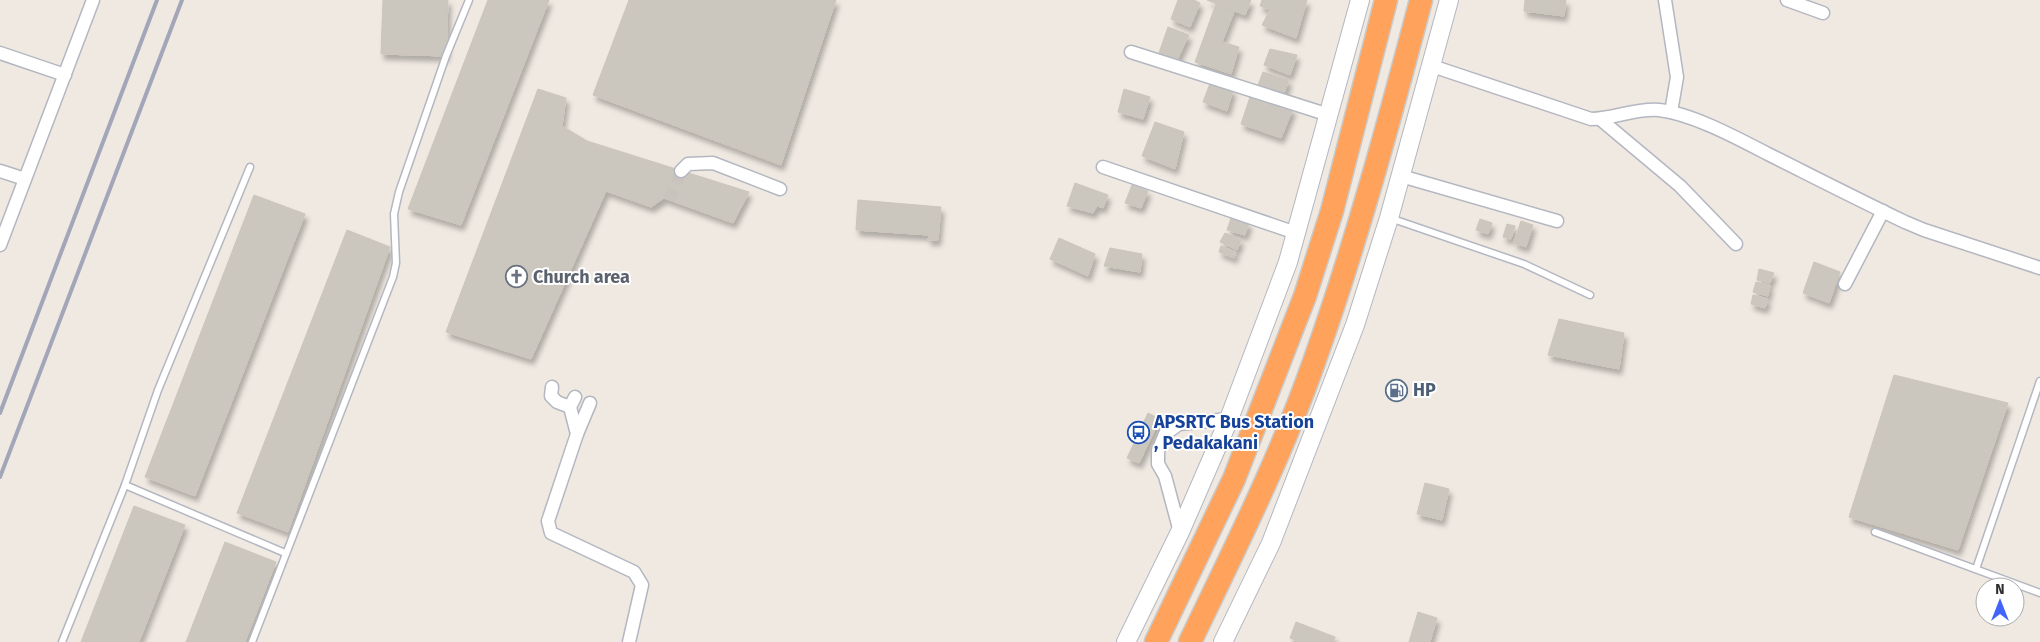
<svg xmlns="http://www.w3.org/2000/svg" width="2040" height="642" font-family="'Fira Sans',sans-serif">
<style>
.building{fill:#cbc7bf;stroke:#cbc5ba;filter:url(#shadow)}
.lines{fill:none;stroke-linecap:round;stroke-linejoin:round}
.street-tunnel{stroke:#c8c4bd;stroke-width:12;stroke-dasharray:12 6;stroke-linecap:butt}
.lane-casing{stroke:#b4b7c1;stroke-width:9}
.street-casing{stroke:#b4b7c1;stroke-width:15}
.secondary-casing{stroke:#b4b7c1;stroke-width:20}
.highway-casing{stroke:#c9c9c9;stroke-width:25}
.lane{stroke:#fff;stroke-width:6}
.street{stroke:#fff;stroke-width:12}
.secondary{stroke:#fff;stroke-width:18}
.highway{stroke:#ffa35c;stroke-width:22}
.rail{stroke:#a3a6b8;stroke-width:4}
.labels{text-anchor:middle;stroke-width:4;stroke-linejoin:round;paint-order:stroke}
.worship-label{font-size:18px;font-weight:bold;fill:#5b616d;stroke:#fff;text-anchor:start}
.service-label{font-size:18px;font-weight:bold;fill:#4e5e75;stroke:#fff;text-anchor:start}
.transit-label{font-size:18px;font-weight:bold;fill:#164399;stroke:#fff;text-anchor:start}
</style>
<defs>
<filter id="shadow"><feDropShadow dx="3" dy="5.5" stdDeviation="2.5" flood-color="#0004"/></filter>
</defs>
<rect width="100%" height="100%" fill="#efe9e1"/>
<g class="building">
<path d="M383,0H448L446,56L381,54Z"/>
<path d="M488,0H549L461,225L408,209Z"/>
<path d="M629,0H836L781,165L593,95Z"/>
<path d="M1178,0H1194L1200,3L1190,27L1171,19Z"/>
<path d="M1207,0H1251L1245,15Z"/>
<path d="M1262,0H1307L1296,38L1262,25L1270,10L1260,6Z"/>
<path d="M1525,0H1566L1564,16L1524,11Z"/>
<path d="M1216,4L1234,12L1222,42L1239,47L1231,74L1195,62Z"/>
<path d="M1168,27L1189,35L1177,60L1159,53Z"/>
<path d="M1270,49L1297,55L1290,75L1264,65Z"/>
<path d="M1263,72L1289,80L1283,96L1257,88Z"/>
<path d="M1211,81L1233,90L1227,111L1203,102Z"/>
<path d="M538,89L566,98L562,126L587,141L749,192L733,223L664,198L651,207L606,191L531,359L446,332Z"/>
<path d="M1124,89L1150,97L1143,119L1118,112Z"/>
<path d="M1251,94L1293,109L1281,138L1241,124Z"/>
<path d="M1155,122L1184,132L1175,169L1142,156Z"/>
<path d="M1075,183L1108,195L1103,208L1097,206L1093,213L1067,206Z"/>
<path d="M1132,185L1148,191L1141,208L1125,203Z"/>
<path d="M254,195L305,214L195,496L145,477Z"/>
<path d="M858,200L941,207L938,240H928L929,235L856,230Z"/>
<path d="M1231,218L1249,223L1245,235L1227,230Z"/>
<path d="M1480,219L1492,223L1488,234L1476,230Z"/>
<path d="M1521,221L1533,225L1526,247L1514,243Z"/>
<path d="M1507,224L1515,226L1511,239L1503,237Z"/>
<path d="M347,230L390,247L288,532L237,513Z"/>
<path d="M1225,233L1241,240L1237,250L1220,242Z"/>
<path d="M1059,238L1095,254L1088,276L1050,259Z"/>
<path d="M1221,246L1236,252L1234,258L1219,252Z"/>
<path d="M1110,248L1142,254L1140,272L1104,266Z"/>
<path d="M1814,262L1840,272L1829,303L1803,293Z"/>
<path d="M1759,269L1774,273L1770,283L1757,280Z"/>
<path d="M1756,282L1770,285L1768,296L1753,292Z"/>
<path d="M1753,295L1768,299L1765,308L1751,304Z"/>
<path d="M1559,319L1624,333L1619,369L1548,355Z"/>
<path d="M1894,375L2008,403L1958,550L1849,517Z"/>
<path d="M1148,413L1160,419L1139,463L1127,458Z"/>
<path d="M1425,483L1449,489L1442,520L1417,514Z"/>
<path d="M134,506L185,525L139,642H81Z"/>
<path d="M225,542L276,562L245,642H186Z"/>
<path d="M1418,612L1437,618L1430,642H1409Z"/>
<path d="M1296,622L1335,637L1333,642H1300L1290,638Z"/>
</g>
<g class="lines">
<path class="street-tunnel" d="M669,200L681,171"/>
<defs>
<g id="lane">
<path d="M1390,218L1524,264L1590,295"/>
<path d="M125,485L285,553"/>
<path d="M1875,532L2040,593"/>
<path d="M1976,569L2040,381"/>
<path d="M62,642L125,485L158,390L250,167"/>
<path d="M252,642L393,277L396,263L394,214L399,192L446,56L469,0"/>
</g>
<g id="street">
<path d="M1665,0L1677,77L1671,112"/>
<path d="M1787,0L1823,13"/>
<path d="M1131,52L1329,115"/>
<path d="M0,53L65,75"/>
<path d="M1432,66L1591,119C1614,119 1635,108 1659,110C1693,114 1737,138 1768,154C1814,177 1859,200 1905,222L1924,230L2040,268"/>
<path d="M1600,119L1680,186L1736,244"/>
<path d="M1103,167L1296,233"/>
<path d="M0,171L25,179"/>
<path d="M681,171L688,164L713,163L780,189"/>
<path d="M1401,176L1557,221"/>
<path d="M0,245L93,0"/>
<path d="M1845,284L1883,211"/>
<path d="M552,387L551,396L557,402L570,407"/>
<path d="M575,397L570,407L577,434L548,521L551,533L634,572L642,585L629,642"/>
<path d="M577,434L590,403"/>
<path d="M1180,532L1165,476L1158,464V451L1165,434L1179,424L1229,419"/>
</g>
<g id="secondary">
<path d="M1126,642L1180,532L1229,419L1288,262L1360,0"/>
<path d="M1223,642L1271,543L1355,325L1389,218L1449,0"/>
</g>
<g id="highway">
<path d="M1156,642L1234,479L1305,296L1332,211L1386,0"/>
<path d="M1190,642C1234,550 1280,459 1314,362C1356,244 1389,122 1421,0"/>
</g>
</defs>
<use href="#lane" class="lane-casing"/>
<use href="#street" class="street-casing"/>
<use href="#secondary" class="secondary-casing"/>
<use href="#highway" class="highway-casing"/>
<use href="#lane" class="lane"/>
<use href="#street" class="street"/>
<use href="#secondary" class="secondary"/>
<use href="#highway" class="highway"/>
<g class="rail">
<path d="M0,413L157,0"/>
<path d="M0,477L182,0"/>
</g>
</g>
<defs>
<symbol id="church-ring" viewBox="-11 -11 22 22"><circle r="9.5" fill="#fff" stroke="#6b7280" stroke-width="1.5"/><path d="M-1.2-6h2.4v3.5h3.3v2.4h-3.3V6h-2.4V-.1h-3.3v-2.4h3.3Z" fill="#6b7280"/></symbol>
<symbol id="fuel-ring" viewBox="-11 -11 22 22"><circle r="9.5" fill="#fff" stroke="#5c6f8a" stroke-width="1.5"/><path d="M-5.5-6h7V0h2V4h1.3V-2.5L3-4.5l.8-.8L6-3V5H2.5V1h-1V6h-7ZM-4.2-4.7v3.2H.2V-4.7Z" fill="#5c6f8a"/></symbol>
<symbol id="bus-ring" viewBox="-11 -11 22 22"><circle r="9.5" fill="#fff" stroke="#1a4fb4" stroke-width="1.5"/><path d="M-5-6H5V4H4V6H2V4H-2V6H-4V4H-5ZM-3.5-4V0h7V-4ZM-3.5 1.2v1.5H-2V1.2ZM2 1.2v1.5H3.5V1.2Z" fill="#1a4fb4"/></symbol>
</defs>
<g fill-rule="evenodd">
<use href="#church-ring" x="504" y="264" width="25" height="25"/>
<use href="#fuel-ring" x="1384" y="378" width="25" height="25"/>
<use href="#bus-ring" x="1126" y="420" width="25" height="25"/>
</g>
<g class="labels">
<g class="worship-label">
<text x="533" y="283">Church area</text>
</g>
<g class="service-label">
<text x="1413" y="396">HP</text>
</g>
<g class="transit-label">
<text x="1154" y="428">APSRTC Bus Station<tspan x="1154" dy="21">, Pedakakani</tspan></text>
</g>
</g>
<g transform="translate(2000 602)"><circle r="24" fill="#ffffff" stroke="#ababab"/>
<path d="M0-4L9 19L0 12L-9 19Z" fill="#4264fb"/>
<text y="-8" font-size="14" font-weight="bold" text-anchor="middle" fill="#2e2e2e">N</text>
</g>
</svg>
